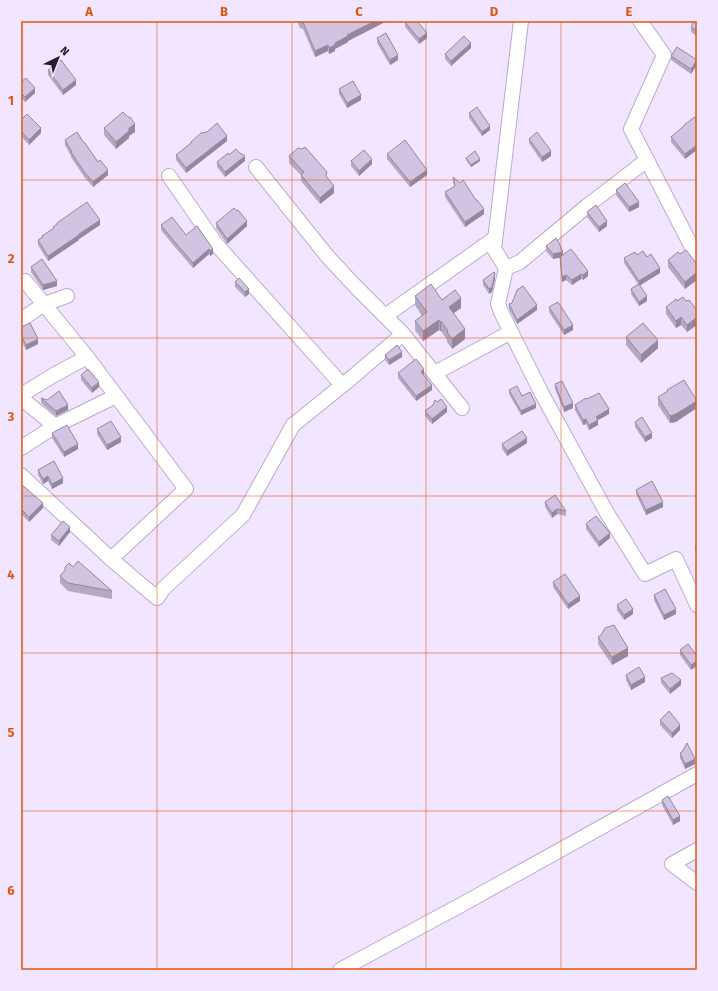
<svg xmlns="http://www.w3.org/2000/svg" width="718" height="991" font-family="'Fira Sans',sans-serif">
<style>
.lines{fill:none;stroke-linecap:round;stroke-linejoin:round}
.minor-casing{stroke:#baabc8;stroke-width:16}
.minor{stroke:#fff;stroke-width:14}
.wall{fill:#b5a8c2}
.shaded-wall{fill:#93889e}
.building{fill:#d2c3e2;stroke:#93889e}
.grid{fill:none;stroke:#de560d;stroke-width:1;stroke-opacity:0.55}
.neatline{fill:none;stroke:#de560d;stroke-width:1.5}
.grid-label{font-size:13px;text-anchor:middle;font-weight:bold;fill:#de560d}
</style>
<rect width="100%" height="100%" fill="#f2e5ff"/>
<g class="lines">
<defs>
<g id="minor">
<path d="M521,21L494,249L506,268L498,304L501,312L542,394L607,513L645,574L676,559L697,605"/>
<path d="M640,21L664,55L631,129L697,257"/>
<path d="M256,167L328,257L356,287L403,334L462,408"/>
<path d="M169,176L216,244L342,385"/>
<path d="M506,268L520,262L587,206L647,160"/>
<path d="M25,281L87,357L186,489L111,559"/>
<path d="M385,316L495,238"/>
<path d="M21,320L44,304L67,296"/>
<path d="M435,373L511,332"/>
<path d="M21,395L54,375L87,357"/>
<path d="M21,398L55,426L116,396"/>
<path d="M21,448L55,426"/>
<path d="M21,475L111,559L157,598L163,589L243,515L293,425L349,380L403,334"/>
<path d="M697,850L672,864L697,883"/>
<path d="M340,970L461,905L697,774"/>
</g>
</defs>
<use href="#minor" class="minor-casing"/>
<use href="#minor" class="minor"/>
</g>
<g class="wall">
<path d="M297,21H387L348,41V42L335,49V51L329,54L328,51L315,57L303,29L300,28Z"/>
<path d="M697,21V36L691,32V27Z"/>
<path d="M405,22L427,38L419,44L405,27Z"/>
<path d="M377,38L398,60L390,65L377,43Z"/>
<path d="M471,48L451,66L445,59V54Z"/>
<path d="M671,56L697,60L691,74L671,60Z"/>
<path d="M48,70L76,85L63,95L48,75Z"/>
<path d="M21,82L35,93L25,102L21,98Z"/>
<path d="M339,89L361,100L347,108L339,94Z"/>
<path d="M469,113L490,130L482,136L469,118Z"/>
<path d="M695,117L685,159L671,142V137Z"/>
<path d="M21,120L41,133L29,145L21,136Z"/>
<path d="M104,128L135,132L129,136V138L116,149L104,135Z"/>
<path d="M529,139L551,156L542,162L529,143Z"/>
<path d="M65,140L84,143L108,175L93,187L85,178L71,157V156L65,145Z"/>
<path d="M227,141L186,173L176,160V155L191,143Z"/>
<path d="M387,154L427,175L410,187L387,159Z"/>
<path d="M229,155L245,161L225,177L217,167V162Z"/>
<path d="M289,156L327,177L334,193L320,204L301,181V175L289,163Z"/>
<path d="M466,158L480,161L471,167L466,160Z"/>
<path d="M351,161L372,164L359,176L351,166Z"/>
<path d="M453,177L476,200L484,214L465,227L445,197V192L454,187Z"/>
<path d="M616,190L639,207L629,212L616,195Z"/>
<path d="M237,211L247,226L227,244L216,228V223Z"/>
<path d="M587,212L607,226L599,232L587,217Z"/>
<path d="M100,225L79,239V240L48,261L38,245V240L42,238V236L53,229V227Z"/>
<path d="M161,225L186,235L197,226L213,254L210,256L209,254L193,268L174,246L161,230Z"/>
<path d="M546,246L563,256L588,276L583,280L581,279L572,285L566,280L562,282L560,262L561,257L553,259L546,251Z"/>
<path d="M680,254L697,264L685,289L668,267V260Z"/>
<path d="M637,255L647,257L660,273L640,285L647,301L639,306L631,294V289L638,284L624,263V258Z"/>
<path d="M31,267L57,286L43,290L31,272Z"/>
<path d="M495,278L492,292L489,294L483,285V280Z"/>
<path d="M235,282L249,294L245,297L235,287Z"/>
<path d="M415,296L442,300L461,308L454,313L465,339L452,349L447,342V340L441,331H440L439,330L423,341L415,330V321L422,316L415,305Z"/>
<path d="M677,301H686L697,310V325L687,332L681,325L676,328L666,314V307Z"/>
<path d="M509,304L537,310L517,324L509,309Z"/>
<path d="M549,307L573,330L564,335L549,312Z"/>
<path d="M21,327L38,344L26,350L21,340Z"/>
<path d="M626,337L658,348L641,363L626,345Z"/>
<path d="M385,355L402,357L389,365L385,360Z"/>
<path d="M398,373L424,374V375L432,390L416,401L398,378Z"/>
<path d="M81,375L99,387L92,393L81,380Z"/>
<path d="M684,380L676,422L670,423L658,405V397L667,392V390Z"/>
<path d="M555,384L573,408L564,412L555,389Z"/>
<path d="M509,390L522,396L536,408L521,415L509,394Z"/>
<path d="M41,398L68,410L56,416L41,403Z"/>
<path d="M587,399L609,414L598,420V425L589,430L586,424L583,425L575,410V405Z"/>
<path d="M437,402L447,412L432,424L425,416V411Z"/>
<path d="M635,422L652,438L645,442L635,427Z"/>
<path d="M97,429L121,442L107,450L97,434Z"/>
<path d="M52,433L78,449L64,457L52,438Z"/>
<path d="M527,443L507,456L502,449V444Z"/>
<path d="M38,470L63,483L52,489L48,481L43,484L38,475Z"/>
<path d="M21,484L43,508L29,522L21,514Z"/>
<path d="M636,490L663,507L646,515L636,494Z"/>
<path d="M545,502L566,511V516L557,514L552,518L545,507Z"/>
<path d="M586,524L610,538L599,547L586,529Z"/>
<path d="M70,532L59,546L51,540V535Z"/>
<path d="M697,544V552L695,550V545Z"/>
<path d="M65,567H73L112,591V599L68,591L60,583V576L65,571Z"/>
<path d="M553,582L580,601L568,609L553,587Z"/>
<path d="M654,595L676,614L664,620L654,600Z"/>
<path d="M617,605L633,614L624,620L617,610Z"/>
<path d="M598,637L628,656L612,665L598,644Z"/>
<path d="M680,650L697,656L691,670L680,655Z"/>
<path d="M626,675L645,682L631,690L626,680Z"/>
<path d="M661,678L681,685L670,694L661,683Z"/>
<path d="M660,720L678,723L680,730L672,738L660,725Z"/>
<path d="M680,753L695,764L685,769L680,758Z"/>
<path d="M662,800L680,821L673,825L662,805Z"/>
</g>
<g class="shaded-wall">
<path d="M375,21H387L348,41V42L335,49V51L329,54V48L335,43L347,35Z"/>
<path d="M427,33V38L419,44V39Z"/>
<path d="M471,43V48L451,66V61Z"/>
<path d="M328,45V51L315,57V51Z"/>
<path d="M398,55V60L390,65V60Z"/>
<path d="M697,60V65L691,74V69Z"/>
<path d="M76,80V85L63,95V90Z"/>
<path d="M35,88V93L25,102V97Z"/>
<path d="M361,95V100L347,108V103Z"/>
<path d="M135,124V132L129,136V138L116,149V142L129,128Z"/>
<path d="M490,126V130L482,136V132Z"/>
<path d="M41,128V133L29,145V140Z"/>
<path d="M227,136V141L186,173V168Z"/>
<path d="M697,145V150L685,159V154Z"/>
<path d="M551,151V156L542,162V157Z"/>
<path d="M245,156V161L225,177V172Z"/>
<path d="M372,159V164L359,176V171Z"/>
<path d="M480,159V161L471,167V165Z"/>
<path d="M108,170V175L93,187V182Z"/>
<path d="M427,170V175L410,187V182Z"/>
<path d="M334,186V193L320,204V198Z"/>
<path d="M639,202V207L629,212V207Z"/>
<path d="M484,209V214L465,227V222Z"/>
<path d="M100,220V225L79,239V240L48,261V256Z"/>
<path d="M247,221V226L227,244V239Z"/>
<path d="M607,221V226L599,232V227Z"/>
<path d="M209,249V254L193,268V263Z"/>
<path d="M213,249V254L210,256V251Z"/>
<path d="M563,252V257L553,259V254Z"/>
<path d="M660,268V273L639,286V281Z"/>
<path d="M588,271V276L583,280V275Z"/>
<path d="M697,272V280L685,289V282Z"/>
<path d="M495,273V278L492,292L489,294V289Z"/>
<path d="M581,274V279L572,285V280Z"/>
<path d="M566,275V280L562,282V277Z"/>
<path d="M57,281V286L43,290V285Z"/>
<path d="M249,289V294L245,297V292Z"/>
<path d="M647,296V301L639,306V302Z"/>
<path d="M461,298V308L449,316V307Z"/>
<path d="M537,305V310L517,324V320Z"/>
<path d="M681,317V325L676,328V321Z"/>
<path d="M697,317V325L687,332V325Z"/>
<path d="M439,320V330L423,341V331Z"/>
<path d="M441,321V331H440V322Z"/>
<path d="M573,325V330L564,335V330Z"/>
<path d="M465,329V339L452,349V339Z"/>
<path d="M38,339V344L26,350V345Z"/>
<path d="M658,340V348L641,363V355Z"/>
<path d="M402,352V357L389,365V360Z"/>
<path d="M424,369V374L421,376V372Z"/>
<path d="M99,382V387L92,393V388Z"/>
<path d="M432,385V390L416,401V396Z"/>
<path d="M697,401V408L676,422L670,423V416Z"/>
<path d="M573,403V408L564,412V407Z"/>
<path d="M536,404V408L521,415V411Z"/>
<path d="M68,405V410L56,416V411Z"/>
<path d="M447,407V412L432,424V419Z"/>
<path d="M609,409V414L598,420V425L589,430V425L596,417Z"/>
<path d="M586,419V424L583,425V420Z"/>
<path d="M652,433V438L645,442V437Z"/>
<path d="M121,437V442L107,450V445Z"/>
<path d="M527,438V443L507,456V451Z"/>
<path d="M78,444V449L64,457V452Z"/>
<path d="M48,476V481L43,484V479Z"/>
<path d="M63,478V483L52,489V484Z"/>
<path d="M663,502V507L646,515V510Z"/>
<path d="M43,503V508L29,522V517Z"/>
<path d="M557,509V514L552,518V513Z"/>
<path d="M70,527V532L59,546V541Z"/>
<path d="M610,533V538L599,547V542Z"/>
<path d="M580,596V601L568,609V604Z"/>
<path d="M633,609V614L624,620V615Z"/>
<path d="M676,609V614L664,620V615Z"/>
<path d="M628,648V656L612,665V657Z"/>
<path d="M697,661V666L691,670V665Z"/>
<path d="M645,677V682L631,690V685Z"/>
<path d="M681,680V685L670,694V689Z"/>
<path d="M680,725V730L672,738V733Z"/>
<path d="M695,759V764L685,769V764Z"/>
<path d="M680,816V821L673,825V820Z"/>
</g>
<g class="building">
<path d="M300,21H375L347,35L348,36L335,43V45L329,48L328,45L315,51L303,22Z"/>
<path d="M407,21H417L427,33L419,39L405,22Z"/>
<path d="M694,21H697V31L691,27Z"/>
<path d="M386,33L398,55L390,60L377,38Z"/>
<path d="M464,36L471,43L451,61L445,54Z"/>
<path d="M677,47L697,60L691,69L671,56Z"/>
<path d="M61,60L76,80L63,90L48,70Z"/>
<path d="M26,78L35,88L25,97L21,93V82Z"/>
<path d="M353,81L361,95L347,103L339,89Z"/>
<path d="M477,107L490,126L482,132L469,113Z"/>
<path d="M123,112L128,117H130L135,124L129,128V131L116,142L104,128Z"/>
<path d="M27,114L41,128L29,140L21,131V120Z"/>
<path d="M695,117L697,120V145L685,154L671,137L684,126V125Z"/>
<path d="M217,123L227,136L186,168L176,155L191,143V142L201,133L207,132Z"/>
<path d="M77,132L84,143H85L98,162L100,160L108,170L93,182L85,173L71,152H72L65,140Z"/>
<path d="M537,132L551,151L542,157L529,139Z"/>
<path d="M405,140L427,170L410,182L387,154Z"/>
<path d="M305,147L327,172L326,176L334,186L320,198L301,175L304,172L289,156L298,148L302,149Z"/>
<path d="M236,149L240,153L245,156L225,172L217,162L228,153L229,155Z"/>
<path d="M364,150L372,159L359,171L351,161Z"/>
<path d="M475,151L480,159L471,165L466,158Z"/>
<path d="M453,177L460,183L463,180L476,200H477L484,209L465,222L445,192L455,186Z"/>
<path d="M625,183L639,202L629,207L616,190Z"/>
<path d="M87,202L100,220L79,234V235L48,256L38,240L43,237L42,236L54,228L53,227L57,224V223Z"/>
<path d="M596,205L607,221L599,227L587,212Z"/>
<path d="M234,208L237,211L238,210L247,221L227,239L216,223Z"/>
<path d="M172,217L186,235L197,226L213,249L210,251L209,249L193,263L174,241L161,225Z"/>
<path d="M556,238L558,241L563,252L553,254L546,246Z"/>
<path d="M571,249L588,271L583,275L581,274L572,280L566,275L562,277L560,257Z"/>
<path d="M686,250L697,264V272L685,282L668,260L678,252L680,254Z"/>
<path d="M643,251L647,257L651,254L660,268L639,281L624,258L635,252L637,255Z"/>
<path d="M42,259L57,281L43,285L31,267Z"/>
<path d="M494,272L495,273L492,287L489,289L483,280Z"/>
<path d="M239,278L249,289L245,292L235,282Z"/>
<path d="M431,284L442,300L455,290L461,298L449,307L465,329L452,339L447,332L448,331L441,321L440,322L439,320L423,331L415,321L427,312L415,296Z"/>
<path d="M639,284L647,296L639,302L631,289Z"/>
<path d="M523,286L537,305L517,320L509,304L512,303L517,290Z"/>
<path d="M683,297L686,301L689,300L697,310V317L687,325L681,317L676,321L666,307L676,299L677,301Z"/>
<path d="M558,302L573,325L564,330L549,307Z"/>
<path d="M30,323L38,339L26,345L21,335V327Z"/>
<path d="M643,323L658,340L641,355L626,337Z"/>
<path d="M397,345L402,352L389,360L385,355Z"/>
<path d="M416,359L424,369L421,372L432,385L416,396L398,373Z"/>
<path d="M88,369L99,382L92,388L81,375Z"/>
<path d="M684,380L697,401L676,414L670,416L658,397L668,391L667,390Z"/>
<path d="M562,381L573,403L564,407L555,384Z"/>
<path d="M517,386L522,396L530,392L536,404L521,411L509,390Z"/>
<path d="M59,391L68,405L56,411L41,398L47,400Z"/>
<path d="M599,393L609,409L596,417L598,420L589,425L586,419L583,420L575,405L586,398L587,399Z"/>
<path d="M441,399L447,407L432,419L425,411L433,405L435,400L437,402Z"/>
<path d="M642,417L652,433L645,437L635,422Z"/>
<path d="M111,421L121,437L107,445L97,429Z"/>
<path d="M67,425L78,444L64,452L52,433Z"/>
<path d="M522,431L527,438L507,451L502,444Z"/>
<path d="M54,461L63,478L52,484L48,476L43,479L38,470Z"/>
<path d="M652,481L663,502L646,510L636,490Z"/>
<path d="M21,484L43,503L29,517L21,509Z"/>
<path d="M555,495L566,511L557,509L552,513L545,502Z"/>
<path d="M596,516L610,533L599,542L586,524L590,520H591Z"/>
<path d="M63,521L70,527L59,541L51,535Z"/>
<path d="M78,561L112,591L68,583L60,576L65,570V567L69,563L73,567Z"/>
<path d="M565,574L580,596L568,604L553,582Z"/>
<path d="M665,589L676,609L664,615L654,595Z"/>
<path d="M626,599L633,609L624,615L617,605Z"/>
<path d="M614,625L628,648L612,657L598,637L601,635L605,628Z"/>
<path d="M688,644L697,656V661L691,665L680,650Z"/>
<path d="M639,667L645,677L631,685L626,675Z"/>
<path d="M672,673L681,680L670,689L661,678Z"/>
<path d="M669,711L678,722L680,725L672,733L660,720Z"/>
<path d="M687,743L695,759L685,764L680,753L682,752Z"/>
<path d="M668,796L680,816L673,820L662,800Z"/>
</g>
<path class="grid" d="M157,21V970M292,21V970M426,21V970M561,21V970M21,180H697M21,338H697M21,496H697M21,653H697M21,811H697"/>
<rect width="718" height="991" fill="none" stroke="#f2e5ff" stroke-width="44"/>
<g transform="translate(58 58) rotate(43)" stroke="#f2e5ff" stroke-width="3" paint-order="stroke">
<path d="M0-3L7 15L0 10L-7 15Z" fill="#221d28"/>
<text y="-6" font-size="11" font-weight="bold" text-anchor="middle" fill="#221d28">N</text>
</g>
<rect x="22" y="22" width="674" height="947" class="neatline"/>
<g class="grid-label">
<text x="89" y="16">A</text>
<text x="224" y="16">B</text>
<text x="359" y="16">C</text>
<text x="494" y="16">D</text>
<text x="629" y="16">E</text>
<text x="11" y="105">1</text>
<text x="11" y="263">2</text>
<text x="11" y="421">3</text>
<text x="11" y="579">4</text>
<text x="11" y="737">5</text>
<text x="11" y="895">6</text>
</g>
</svg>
